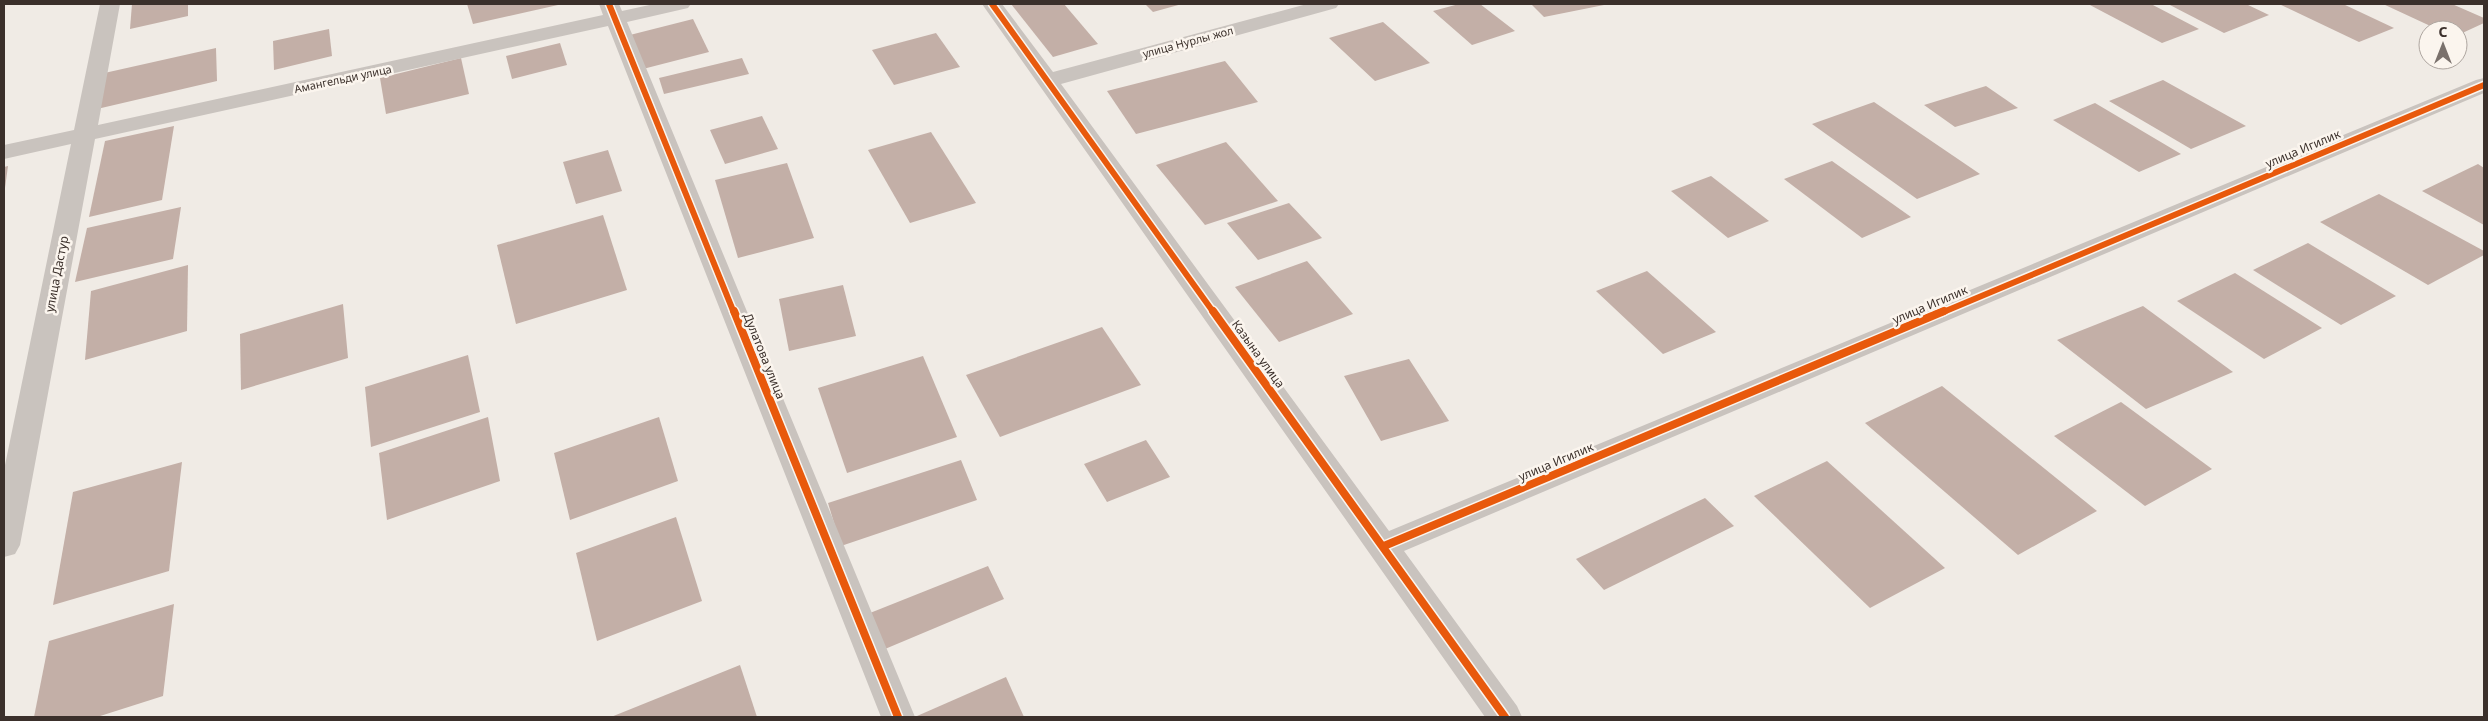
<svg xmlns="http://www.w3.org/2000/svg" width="2488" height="721" font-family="'Noto Sans',sans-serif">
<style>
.building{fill:#c3afa7}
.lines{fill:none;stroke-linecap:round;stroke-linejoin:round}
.minor{fill:#c9c3be;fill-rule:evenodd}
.cycleway-far1-casing{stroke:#fbf5ee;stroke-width:9}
.cycleway-casing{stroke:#fbf5ee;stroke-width:11}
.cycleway-far1{stroke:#e8590c;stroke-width:6}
.cycleway{stroke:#e8590c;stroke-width:8}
.labels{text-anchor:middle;stroke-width:5;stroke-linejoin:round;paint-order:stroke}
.far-street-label{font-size:11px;fill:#3b302b;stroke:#fbf5ee}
.street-label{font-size:12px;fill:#3b302b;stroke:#fbf5ee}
</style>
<rect width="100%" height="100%" fill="#f0ebe5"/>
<g class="building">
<path d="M132,4H188V16L130,29Z"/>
<path d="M467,4H558V5L473,24Z"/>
<path d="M1011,4H1064L1098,44L1053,57Z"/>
<path d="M1145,4H1182L1153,12Z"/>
<path d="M1459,4H1480L1515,31L1472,45L1433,11Z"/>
<path d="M1531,4H1604V5L1544,17Z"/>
<path d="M2088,4H2151L2199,29L2162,43Z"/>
<path d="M2168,4H2246L2269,15L2224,33Z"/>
<path d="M2279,4H2343L2394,28L2359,42Z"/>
<path d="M2383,4H2452L2484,18V23L2458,35V30H2439Z"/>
<path d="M693,19L709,52L639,70L626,36Z"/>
<path d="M1383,22L1430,63L1375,81L1329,38Z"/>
<path d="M329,29L332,56L274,70L273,41Z"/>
<path d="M936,33L960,67L894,85L872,50Z"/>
<path d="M560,43L567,65L512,79L506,56Z"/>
<path d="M216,48L217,81L97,109L100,74Z"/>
<path d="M461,58L469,94L386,114L380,78Z"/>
<path d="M742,58L749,74L664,94L659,78Z"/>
<path d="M1225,61L1258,102L1136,134L1107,91Z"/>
<path d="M2163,80L2246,126L2191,149L2109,101Z"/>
<path d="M1986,86L2018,108L1955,127L1924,105Z"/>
<path d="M1874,102L1980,174L1917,199L1812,124Z"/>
<path d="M2095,103L2181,154L2139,172L2053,120Z"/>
<path d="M762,116L778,149L725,164L710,130Z"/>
<path d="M174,126L162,200L89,217L105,141Z"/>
<path d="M931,132L976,203L910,223L868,150Z"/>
<path d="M1226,142L1278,201L1205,225L1156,165Z"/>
<path d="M608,150L622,191L576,204L563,162Z"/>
<path d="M1832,161L1911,217L1862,238L1784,179Z"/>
<path d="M787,163L814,238L738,258L715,180Z"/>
<path d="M2478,164L2484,168V225L2422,191Z"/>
<path d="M8,166L5,188H4V167Z"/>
<path d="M1711,176L1769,221L1728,238L1671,191Z"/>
<path d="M2379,194L2484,251V255L2428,285L2320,222Z"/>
<path d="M1289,203L1322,238L1258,260L1227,223Z"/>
<path d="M181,207L173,259L75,282L87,228Z"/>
<path d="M603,215L627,290L516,324L497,245Z"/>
<path d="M2308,243L2396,296L2341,325L2253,270Z"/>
<path d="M1307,261L1353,314L1279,342L1235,287Z"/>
<path d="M188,265L187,331L85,360L91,291Z"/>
<path d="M1647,271L1716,332L1663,354L1596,291Z"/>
<path d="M2235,273L2322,328L2264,359L2177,301Z"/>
<path d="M843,285L856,336L789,351L779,299Z"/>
<path d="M343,304L348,358L241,390L240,334Z"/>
<path d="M2143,306L2233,372L2146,409L2057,340Z"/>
<path d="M1102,327L1141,385L1000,437L966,375Z"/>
<path d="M468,355L480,412L371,447L365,387Z"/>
<path d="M923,356L957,437L847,473L818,388Z"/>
<path d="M1409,359L1449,421L1381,441L1344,376Z"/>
<path d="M1942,386L2097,511L2018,555L1865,423Z"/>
<path d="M2121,402L2212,469L2145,506L2054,436Z"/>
<path d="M488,417L500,481L387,520L379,453Z"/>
<path d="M659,417L678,481L570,520L554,453Z"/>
<path d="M1146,440L1170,477L1107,502L1084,464Z"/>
<path d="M961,460L977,500L841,546L828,503Z"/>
<path d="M1827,461L1945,568L1870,608L1754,496Z"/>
<path d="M182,462L169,571L53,605L73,492Z"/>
<path d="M1705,498L1734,526L1604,590L1576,559Z"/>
<path d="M676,517L702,601L597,641L576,553Z"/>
<path d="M988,566L1004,599L885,649L870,613Z"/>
<path d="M174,604L163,696L97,717H34L49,641Z"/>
<path d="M740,665L757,717H611Z"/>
<path d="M1006,677L1024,717H918L917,716Z"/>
</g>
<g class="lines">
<g class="minor">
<path d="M100,4H120L98,125L603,15L599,4H619L622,11L654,4H691L688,8L627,22L915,717H881L608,26L95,139L20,545L15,554L4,557V470L71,144L4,159V145L74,130Z"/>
<path d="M982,4H1002L1053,72L1307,4H1339L1336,8L1061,84L1389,531L2476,80L2484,78V93L1404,551L1517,706L1522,717H1485Z"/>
</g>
<defs>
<g id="cycleway-far1">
<path d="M609,4L734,313"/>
<path d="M992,4L1214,313"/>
<path d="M1941,313L2484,85"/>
</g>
<g id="cycleway">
<path d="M734,311L898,717"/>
<path d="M1213,311L1505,717"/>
<path d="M1384,546L1944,311"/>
</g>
</defs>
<use href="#cycleway-far1" class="cycleway-far1-casing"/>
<use href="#cycleway" class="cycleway-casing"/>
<use href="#cycleway-far1" class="cycleway-far1"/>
<use href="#cycleway" class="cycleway"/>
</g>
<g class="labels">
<g class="far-street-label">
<text transform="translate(1188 42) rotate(-15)" y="4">улица Нурлы жол</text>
<text transform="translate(343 79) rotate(-12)" y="4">Амангельди улица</text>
</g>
<g class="street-label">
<text transform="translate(2303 149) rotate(-23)" y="4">улица Игилик</text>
<text transform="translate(57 274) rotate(-79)" y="4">улица Дастур</text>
<text transform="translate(1930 305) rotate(-23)" y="4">улица Игилик</text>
<text transform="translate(1258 354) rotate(54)" y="4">Казына улица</text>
<text transform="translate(764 356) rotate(68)" y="4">Дулатова улица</text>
<text transform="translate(1556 462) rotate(-23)" y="4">улица Игилик</text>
</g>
</g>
<rect width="2488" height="721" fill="none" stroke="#3b302b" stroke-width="10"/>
<g transform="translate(2443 45)"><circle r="24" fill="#fbf5ee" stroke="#aea6a0"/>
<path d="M0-4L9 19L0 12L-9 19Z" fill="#7a716c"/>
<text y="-8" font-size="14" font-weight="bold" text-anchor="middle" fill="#3b302b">С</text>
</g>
</svg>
